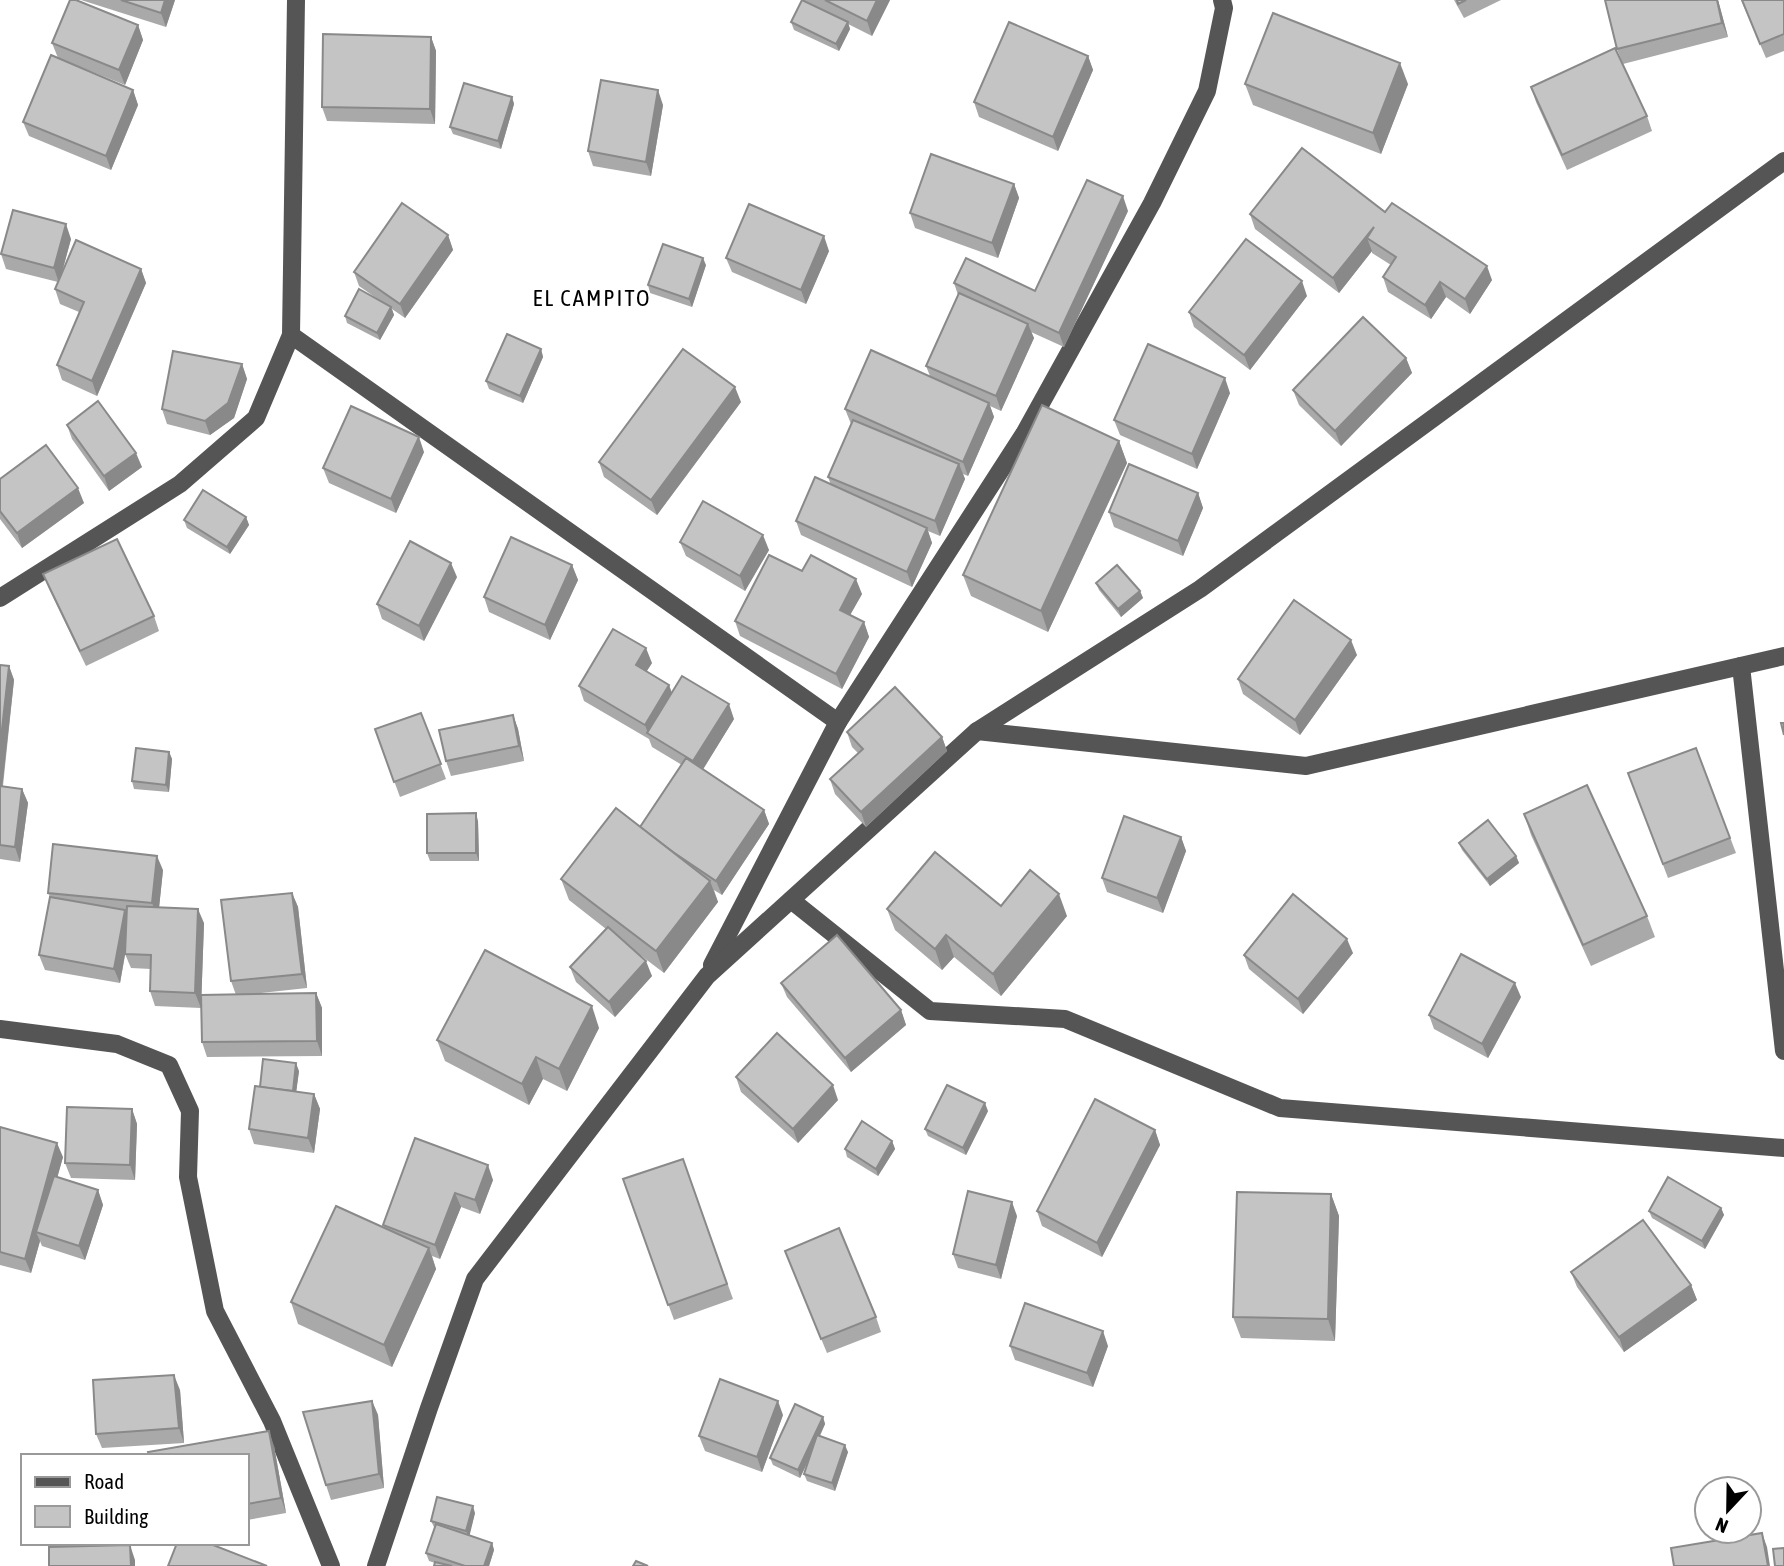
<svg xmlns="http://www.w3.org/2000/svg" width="1784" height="1566" font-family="'Asap Condensed',sans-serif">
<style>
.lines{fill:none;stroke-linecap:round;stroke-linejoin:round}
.minor{stroke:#555;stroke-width:18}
.wall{fill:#a9a9a9}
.shaded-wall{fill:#898989}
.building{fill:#c4c4c4;stroke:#898989;stroke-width:2}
.labels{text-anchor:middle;stroke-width:5;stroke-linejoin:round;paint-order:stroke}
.neighbourhood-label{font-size:23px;letter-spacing:2px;fill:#000;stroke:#fff}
</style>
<rect width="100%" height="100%" fill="#fff"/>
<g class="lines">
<g class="minor">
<path d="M291,335L838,722"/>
<path d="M0,598L180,484L256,418L291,335L296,0"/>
<path d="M1741,666L1784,1051"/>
<path d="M977,731L1306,766L1784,656"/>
<path d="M791,900L930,1011L1065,1019L1280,1108L1784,1148"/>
<path d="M712,965L838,722L1024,434L1152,203L1207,91L1224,8L1222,0"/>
<path d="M0,1029L117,1044L169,1065L190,1111L188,1177L215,1311L272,1421L331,1566"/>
<path d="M376,1566L429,1408L475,1279L707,976L977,731L1200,589L1784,161"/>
</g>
</g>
<g class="wall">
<path d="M81,0H175L166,27Z"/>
<path d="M804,0H890L872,36L848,24L850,29L839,51L794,30L791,22L804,1Z"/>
<path d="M1454,0H1501L1464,18Z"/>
<path d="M1718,0L1728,37L1623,64L1617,49Z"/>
<path d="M1741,0H1784V51L1766,58Z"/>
<path d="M138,25L143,40L125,85L58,58L52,43Z"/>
<path d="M431,37L436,51L435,124L327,121L322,107Z"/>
<path d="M1088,56L1093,70L1058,151L979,117L974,102Z"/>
<path d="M1245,84H1408L1381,154L1253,105Z"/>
<path d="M1531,87L1647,116L1652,131L1567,170L1536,102Z"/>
<path d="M133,90L138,105L111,170L29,136L23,122Z"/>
<path d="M512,97L514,104L501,149L453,134L450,127Z"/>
<path d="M663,105L651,176L593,166L588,151Z"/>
<path d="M1014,184L1019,198L998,258L915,228L910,213Z"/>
<path d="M1128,211L1064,347L1031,332L1034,338L1001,411L990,406L994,417L968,476L963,474L965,479L940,536L928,531L932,543L912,587L801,535L796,521L831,485L828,477L851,424L845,409L930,376L926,366L958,295L954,283L1035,291Z"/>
<path d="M1385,212L1492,280L1470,314L1446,297L1431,319L1388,292L1383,277L1391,265L1372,253V251L1339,293L1255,229L1250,214Z"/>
<path d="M448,235L453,250L405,318L392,309L394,315L380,340L347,323L345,316L379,300L359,286L354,272Z"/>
<path d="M71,239L61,276L141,269L146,283L97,396L62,380L57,365L79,312L60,304L55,289L58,282L6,269L1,254Z"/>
<path d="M829,251L806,304L732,272L726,258Z"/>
<path d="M706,265L692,307L650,293L648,285Z"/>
<path d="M1307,296L1250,370L1194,327L1189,312Z"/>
<path d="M541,349L543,357L523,403L489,389L486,381Z"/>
<path d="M1406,358L1412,373L1341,446L1299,405L1293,390Z"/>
<path d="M242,364L247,379L234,418L210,435L167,424L162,409Z"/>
<path d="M1230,393L1197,469L1120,435L1114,420Z"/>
<path d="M741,402L657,515L604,477L599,462Z"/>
<path d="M67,425L142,467L109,491L72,439Z"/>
<path d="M1119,441L1127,463L1048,632L971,596L963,575Z"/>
<path d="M424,452L396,513L329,483L323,468Z"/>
<path d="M0,479L84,503L22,548L0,519Z"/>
<path d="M1198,493L1203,508L1183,556L1114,527L1109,512Z"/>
<path d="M246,517L249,525L230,554L187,528L184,520Z"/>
<path d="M680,542L769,550L745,591L686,556Z"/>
<path d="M572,565L578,580L550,640L489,612L484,597Z"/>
<path d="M802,571L862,594L850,615L864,622L869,637L842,689L740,636L735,621Z"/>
<path d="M43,574L154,616L159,631L86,666L49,589Z"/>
<path d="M457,577L424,641L382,619L377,604Z"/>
<path d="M1096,583L1140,591L1143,598L1121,617L1099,590Z"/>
<path d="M1357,655L1300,735L1243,694L1238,679Z"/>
<path d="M652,663L646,672L669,685L672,693L734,719L703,769L764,810L769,824L722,895L714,890L718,902L664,973L631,948L652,976L615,1017L576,982L570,967L606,929L569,900L561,879L640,827L682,765L652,747L649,739L584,701L579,686Z"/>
<path d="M0,665L9,666L14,680L3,786L22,789L28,803L20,862L0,859Z"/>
<path d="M421,713L446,779L400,797L375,729Z"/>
<path d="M513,715L518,729L524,761L451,776L446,761Z"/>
<path d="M847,732L942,737L947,751L866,827L835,794L830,779L858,753L852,747Z"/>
<path d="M1696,748L1736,853L1668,878L1628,773Z"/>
<path d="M169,752L172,759L169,792L134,789L132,781Z"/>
<path d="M1524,814L1647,916L1655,937L1591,966L1531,835Z"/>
<path d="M478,821L479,861H430L427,853Z"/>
<path d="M1181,837L1186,851L1163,913L1107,892L1102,878Z"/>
<path d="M1459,843L1516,856L1519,863L1490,886L1462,850Z"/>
<path d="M163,870L159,907L204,923L201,1008L155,1006L150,991L151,969L131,968L125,954L126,950L120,983L45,970L39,955L50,897L48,893Z"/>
<path d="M292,893L298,907L307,988L251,994L316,993L322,1008V1056L207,1057L202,1042L236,995L231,981Z"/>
<path d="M1001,906L1067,916L1001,996L954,957L942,970L895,930L887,909Z"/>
<path d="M1353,953L1303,1014L1249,969L1244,955Z"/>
<path d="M781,983L901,1010L906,1025L851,1072L787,997Z"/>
<path d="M1521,997L1488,1058L1434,1029L1429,1015Z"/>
<path d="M599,1028L567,1091L543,1079L529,1105L445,1061L437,1040Z"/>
<path d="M299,1071L296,1092L314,1094L320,1109L314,1153L254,1144L249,1129L260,1087Z"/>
<path d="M736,1077L838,1100L798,1143L741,1092Z"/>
<path d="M132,1109L137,1124L135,1180L71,1178L65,1163Z"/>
<path d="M988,1111L966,1155L928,1136L925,1129Z"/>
<path d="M0,1127L63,1157L57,1177L98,1190L103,1205L85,1260L42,1246L40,1241L31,1273L0,1265Z"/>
<path d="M1155,1130L1160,1145L1102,1257L1042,1226L1037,1211Z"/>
<path d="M415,1138L493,1180L480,1214L461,1207L440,1259L432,1256L436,1269L392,1367L298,1324L291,1302L384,1228L383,1225Z"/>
<path d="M892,1141L895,1149L878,1176L847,1157L845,1149Z"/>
<path d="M683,1159L733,1299L674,1320L623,1179Z"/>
<path d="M1331,1194L1339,1216L1335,1341L1241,1338L1233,1317Z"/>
<path d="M1721,1208L1724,1215L1705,1249L1652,1218L1649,1211Z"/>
<path d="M1017,1216L1001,1279L958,1268L953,1254Z"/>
<path d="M785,1251L876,1317L881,1332L827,1353Z"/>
<path d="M1571,1272L1691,1285L1697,1300L1624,1352L1577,1287Z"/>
<path d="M1010,1346H1108L1093,1387L1015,1360Z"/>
<path d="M180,1390L184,1443L102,1448L96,1434Z"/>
<path d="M372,1401L378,1415L384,1488L331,1500L326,1485Z"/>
<path d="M783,1415L762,1472L705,1451L699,1436Z"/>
<path d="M823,1417L825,1424L820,1436L848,1452L835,1491L807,1481L804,1474L808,1462L800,1478L773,1465L770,1458Z"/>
<path d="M274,1446L286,1513L247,1520V1456Z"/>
<path d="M475,1513L469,1535L492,1543L494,1550L489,1566H434L435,1563L429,1561L426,1553L435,1529L431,1521Z"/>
</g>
<g class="shaded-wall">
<path d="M165,0H175L166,27L161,13Z"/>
<path d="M877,0H890L872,36L867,21Z"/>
<path d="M1717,0H1718L1728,37L1722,23Z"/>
<path d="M848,22L850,29L839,51L836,44Z"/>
<path d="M138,25L143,40L125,85L119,70Z"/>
<path d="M431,37L436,51L435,124L430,109Z"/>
<path d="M1088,56L1093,70L1058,151L1053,137Z"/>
<path d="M1400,63L1408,84L1381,154L1373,133Z"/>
<path d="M133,90L138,105L111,170L106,156Z"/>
<path d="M658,90L663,105L651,176L646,162Z"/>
<path d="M512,97L514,104L501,149L498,141Z"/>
<path d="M1014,184L1019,198L998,258L992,243Z"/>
<path d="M1123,196L1128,211L1064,347L1059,333Z"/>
<path d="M66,224L71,239L59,283L54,268Z"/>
<path d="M1374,227L1367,238L1372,251L1339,293L1333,278Z"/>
<path d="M448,235L453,250L405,318L400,304Z"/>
<path d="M824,236L829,251L806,304L801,290Z"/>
<path d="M703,258L706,265L692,307L689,299Z"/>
<path d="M1487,266L1492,280L1470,314L1465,299Z"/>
<path d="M141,269L146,283L97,396L92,381Z"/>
<path d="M1302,281L1307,296L1250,370L1244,355Z"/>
<path d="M1440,282L1446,297L1431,319L1425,305Z"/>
<path d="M391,307L394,315L380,340L377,333Z"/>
<path d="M1028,324L1034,338L1001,411L996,396Z"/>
<path d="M541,349L543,357L523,403L520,396Z"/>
<path d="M1406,358L1412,373L1341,446L1335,431Z"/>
<path d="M242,364L247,379L234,418L210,435L205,421Z"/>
<path d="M1225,378L1230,393L1197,469L1192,454Z"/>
<path d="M735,387L741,402L657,515L651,500Z"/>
<path d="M989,403L994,417L968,476L963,462Z"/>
<path d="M419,437L424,452L396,513L391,499Z"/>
<path d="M1119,441L1127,463L1048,632L1041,611Z"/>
<path d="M136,453L142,467L109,491L104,476Z"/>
<path d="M959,464L965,479L940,536L935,521Z"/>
<path d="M78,488L84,503L22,548L17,533Z"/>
<path d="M1198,493L1203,508L1183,556L1178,541Z"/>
<path d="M246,517L249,525L230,554L227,547Z"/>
<path d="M927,528L932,543L912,587L907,572Z"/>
<path d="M763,535L769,550L745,591L740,576Z"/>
<path d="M451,563L457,577L424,641L419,626Z"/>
<path d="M572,565L578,580L550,640L545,625Z"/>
<path d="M856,579L862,594L845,624L840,610Z"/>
<path d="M1140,591L1143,598L1121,617L1118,609Z"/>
<path d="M864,622L869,637L842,689L836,674Z"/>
<path d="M1351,640L1357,655L1300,735L1295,720Z"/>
<path d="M646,648L652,663L641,680L636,665Z"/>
<path d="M9,666L14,680L1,798L0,795V747Z"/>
<path d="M669,685L674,700L648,733L645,725Z"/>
<path d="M729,704L734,719L699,776L693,761Z"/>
<path d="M513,715L518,729L524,761L519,746Z"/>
<path d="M942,737L947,751L866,827L861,812Z"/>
<path d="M169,752L172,759L169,792L166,785Z"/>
<path d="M22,789L28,803L20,862L15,847Z"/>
<path d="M764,810L769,824L722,895L716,881Z"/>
<path d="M476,813L478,821L479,861L476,853Z"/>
<path d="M1181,837L1186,851L1163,913L1157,898Z"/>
<path d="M157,856L163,870L158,918L152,903Z"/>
<path d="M1516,856L1519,863L1490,886L1487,879Z"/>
<path d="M710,881L718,902L664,973L656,951Z"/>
<path d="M292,893L298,907L307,988L302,974Z"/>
<path d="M1059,894L1067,916L1001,996L993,974Z"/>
<path d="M198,909L204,923L201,1008L195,993Z"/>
<path d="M125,910L130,925L120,983L114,969Z"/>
<path d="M946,935L954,957L942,970L935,949Z"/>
<path d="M1347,939L1353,953L1303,1014L1298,999Z"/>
<path d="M646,961L652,976L615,1017L609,1002Z"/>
<path d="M1515,983L1521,997L1488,1058L1482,1044Z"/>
<path d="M316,993L322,1008V1056L317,1041Z"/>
<path d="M592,1006L599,1028L567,1091L559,1069Z"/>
<path d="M901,1010L906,1025L851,1072L845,1058Z"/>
<path d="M536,1057L543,1079L529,1105L522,1084Z"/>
<path d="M296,1063L299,1071L295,1101L292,1093Z"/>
<path d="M833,1085L838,1100L798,1143L793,1129Z"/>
<path d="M314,1094L320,1109L314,1153L308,1138Z"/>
<path d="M985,1103L988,1111L966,1155L963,1148Z"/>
<path d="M132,1109L137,1124L135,1180L130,1165Z"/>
<path d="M1155,1130L1160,1145L1102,1257L1097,1243Z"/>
<path d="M892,1141L895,1149L878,1176L876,1169Z"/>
<path d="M57,1143L63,1157L42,1233L36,1232L40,1241L31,1273L25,1259Z"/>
<path d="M488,1165L493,1180L480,1214L475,1200Z"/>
<path d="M98,1190L103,1205L85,1260L79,1246Z"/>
<path d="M455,1193L461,1207L440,1259L435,1245Z"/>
<path d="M1331,1194L1339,1216L1335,1341L1328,1319Z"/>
<path d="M1012,1202L1017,1216L1001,1279L996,1265Z"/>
<path d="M1721,1208L1724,1215L1705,1249L1702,1241Z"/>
<path d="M429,1248L436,1269L392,1367L384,1345Z"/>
<path d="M1691,1285L1697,1300L1624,1352L1619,1337Z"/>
<path d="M1103,1331L1108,1346L1093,1387L1087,1373Z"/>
<path d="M174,1375L180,1390L184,1443L179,1428Z"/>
<path d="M372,1401L378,1415L384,1488L379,1474Z"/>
<path d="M778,1401L783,1415L762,1472L757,1457Z"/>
<path d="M823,1417L825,1424L800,1478L798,1470Z"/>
<path d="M269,1431L274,1446L286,1513L281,1498Z"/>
<path d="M845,1445L848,1452L835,1491L832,1483Z"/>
<path d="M473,1506L475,1513L469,1538L466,1531Z"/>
<path d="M1762,1533L1767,1547L1770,1566H1768Z"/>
<path d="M492,1543L494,1550L489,1566H484Z"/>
<path d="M130,1545L135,1560V1566H131Z"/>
</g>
<g class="building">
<path d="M70,0H76L138,25L119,70L52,43Z"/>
<path d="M121,0H165L161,13Z"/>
<path d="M802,0L848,22L836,44L791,22Z"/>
<path d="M825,0H877L867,21Z"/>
<path d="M1457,0H1466L1458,4Z"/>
<path d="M1605,0H1717L1722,23L1617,49Z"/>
<path d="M1742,0H1784V34L1760,44Z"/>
<path d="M1273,13L1400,63L1373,133L1245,84Z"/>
<path d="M1009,22L1088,56L1053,137L974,102Z"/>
<path d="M323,34L431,37L430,109L322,107Z"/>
<path d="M1615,48L1647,116L1562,155L1531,87Z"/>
<path d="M51,55L133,90L106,156L23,122Z"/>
<path d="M601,80L658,90L646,162L588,151Z"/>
<path d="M464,83L512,97L498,141L450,127Z"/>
<path d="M1302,148L1385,212L1392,203L1487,266L1465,299L1440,282L1425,305L1383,277L1396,257L1367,238L1374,227L1333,278L1250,214Z"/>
<path d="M931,154L1014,184L992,243L910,213Z"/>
<path d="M1087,180L1123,196L1059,333L954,283L966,258L1035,291Z"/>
<path d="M402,203L448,235L400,304L354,272Z"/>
<path d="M749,204L824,236L801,290L726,258Z"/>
<path d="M13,210L66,224L54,268L1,254Z"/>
<path d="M1246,239L1302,281L1244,355L1189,312Z"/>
<path d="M76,240L141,269L92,381L57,365L84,302L55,289Z"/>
<path d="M663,244L703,258L689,299L648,285Z"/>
<path d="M359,289L391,307L377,333L345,316Z"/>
<path d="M959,293L1028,324L996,396L926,366Z"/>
<path d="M1363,317L1406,358L1335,431L1293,390Z"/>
<path d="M507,334L541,349L520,396L486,381Z"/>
<path d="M1148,344L1225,378L1192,454L1114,420Z"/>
<path d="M683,349L735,387L651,500L599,462Z"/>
<path d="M871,350L989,403L963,462L845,409Z"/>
<path d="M173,351L242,364L228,403L205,421L162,409Z"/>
<path d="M98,401L136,453L104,476L67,425Z"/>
<path d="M1042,405L1119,441L1041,611L963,575Z"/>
<path d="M351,406L419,437L391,499L323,468Z"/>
<path d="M853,420L959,464L935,521L828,477Z"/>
<path d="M46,445L78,488L17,533L0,511V479Z"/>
<path d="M1129,464L1198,493L1178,541L1109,512Z"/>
<path d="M815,477L927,528L907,572L796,521Z"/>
<path d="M203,490L246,517L227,547L184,520Z"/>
<path d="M703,501L763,535L740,576L680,542Z"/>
<path d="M511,537L572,565L545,625L484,597Z"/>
<path d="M117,539L154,616L80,651L43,574Z"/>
<path d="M410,541L451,563L419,626L377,604Z"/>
<path d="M769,555L802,571L811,555L856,579L840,610L864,622L836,674L735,621Z"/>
<path d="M1117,565L1140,591L1118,609L1096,583Z"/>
<path d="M1294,600L1351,640L1295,720L1238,679Z"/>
<path d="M613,629L646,648L636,665L669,685L645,725L579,686Z"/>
<path d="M0,665L9,666L0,747Z"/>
<path d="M682,676L729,704L693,761L647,733Z"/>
<path d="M895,687L942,737L861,812L830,779L863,749L847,732Z"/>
<path d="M421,713L441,764L394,782L375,729Z"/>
<path d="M513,715L519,746L446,761L439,730Z"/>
<path d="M1781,723H1784V735Z"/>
<path d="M136,748L169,752L166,785L132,781Z"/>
<path d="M1696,748L1730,838L1663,864L1628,773Z"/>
<path d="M686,758L764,810L716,881L673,852L640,827Z"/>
<path d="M1587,785L1647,916L1583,945L1524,814Z"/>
<path d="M0,786L22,789L15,847L0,845Z"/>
<path d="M616,808L710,881L656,951L561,879Z"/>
<path d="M476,813V853H427V814Z"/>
<path d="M1124,816L1181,837L1157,898L1102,878Z"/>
<path d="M1488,820L1516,856L1487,879L1459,843Z"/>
<path d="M53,844L157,856L152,903L48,893Z"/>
<path d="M935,852L1001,906L1030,870L1059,894L993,974L946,935L935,949L887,909Z"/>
<path d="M292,893L302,974L231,981L221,900Z"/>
<path d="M1293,894L1347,939L1298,999L1244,955Z"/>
<path d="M50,897L125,910L114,969L39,955Z"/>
<path d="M127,906L198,909L195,993L150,991L151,955L125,954Z"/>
<path d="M608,927L646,961L609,1002L570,967Z"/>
<path d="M837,935L901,1010L845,1058L781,983Z"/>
<path d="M485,950L592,1006L559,1069L536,1057L522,1084L437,1040Z"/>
<path d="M1461,954L1515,983L1482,1044L1429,1015Z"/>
<path d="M316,993L317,1041L202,1042L201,995Z"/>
<path d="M777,1033L833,1085L793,1129L736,1077Z"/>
<path d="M263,1059L296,1063L293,1091L260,1087Z"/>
<path d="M947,1085L985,1103L963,1148L925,1129Z"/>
<path d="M255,1086L314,1094L308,1138L249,1129Z"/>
<path d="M1095,1099L1155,1130L1097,1243L1037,1211Z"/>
<path d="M67,1107L132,1109L130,1165L65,1163Z"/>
<path d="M862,1121L892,1141L876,1169L845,1149Z"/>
<path d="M0,1127L57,1143L25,1259L0,1252Z"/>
<path d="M415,1138L488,1165L475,1200L455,1193L435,1245L383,1225Z"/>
<path d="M683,1159L727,1284L668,1305L623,1179Z"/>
<path d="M54,1176L98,1190L79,1246L36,1232Z"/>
<path d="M1668,1177L1721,1208L1702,1241L1649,1211Z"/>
<path d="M968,1191L1012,1202L996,1265L953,1254Z"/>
<path d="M1237,1192L1331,1194L1328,1319L1233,1317Z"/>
<path d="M336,1206L429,1248L384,1345L291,1302Z"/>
<path d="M1643,1220L1691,1285L1619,1337L1571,1272Z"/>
<path d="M839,1228L876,1317L821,1339L785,1251Z"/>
<path d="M1025,1303L1103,1331L1087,1373L1010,1346Z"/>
<path d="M174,1375L179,1428L96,1434L93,1380Z"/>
<path d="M720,1379L778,1401L757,1457L699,1436Z"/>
<path d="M372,1401L379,1474L326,1485L303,1412Z"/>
<path d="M795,1404L823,1417L798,1470L770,1458Z"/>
<path d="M269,1431L281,1498L247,1504V1456H149L148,1452Z"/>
<path d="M817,1435L845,1445L832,1483L804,1474Z"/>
<path d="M437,1497L473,1506L466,1531L431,1521Z"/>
<path d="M436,1524L492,1543L484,1566H465L426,1553Z"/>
<path d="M1762,1533L1768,1566H1674L1671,1548Z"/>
<path d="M177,1543H208L267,1566H168Z"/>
<path d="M130,1545L131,1566H49V1547Z"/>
<path d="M1784,1548V1566H1775L1773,1549Z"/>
<path d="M636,1561L648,1566H633Z"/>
<path d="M435,1562L452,1566H434Z"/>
</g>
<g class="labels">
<g class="neighbourhood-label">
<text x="592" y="306">EL CAMPITO</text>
</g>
</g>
<rect x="21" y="1454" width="228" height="91" fill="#ffffff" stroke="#999999" stroke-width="2"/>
<rect x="35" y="1477" width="35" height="10" fill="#555555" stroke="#999999" stroke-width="2"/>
<text x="84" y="1489" font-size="21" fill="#000000">Road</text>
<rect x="35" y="1506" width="35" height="21" fill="#c4c4c4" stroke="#999999" stroke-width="2"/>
<text x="84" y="1524" font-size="21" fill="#000000">Building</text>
<g transform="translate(1728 1510) rotate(202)"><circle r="33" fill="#ffffff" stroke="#999999" stroke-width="2"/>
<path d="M0-5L12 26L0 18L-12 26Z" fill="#000000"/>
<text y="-10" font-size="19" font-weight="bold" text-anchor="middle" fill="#000000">N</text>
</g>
</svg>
